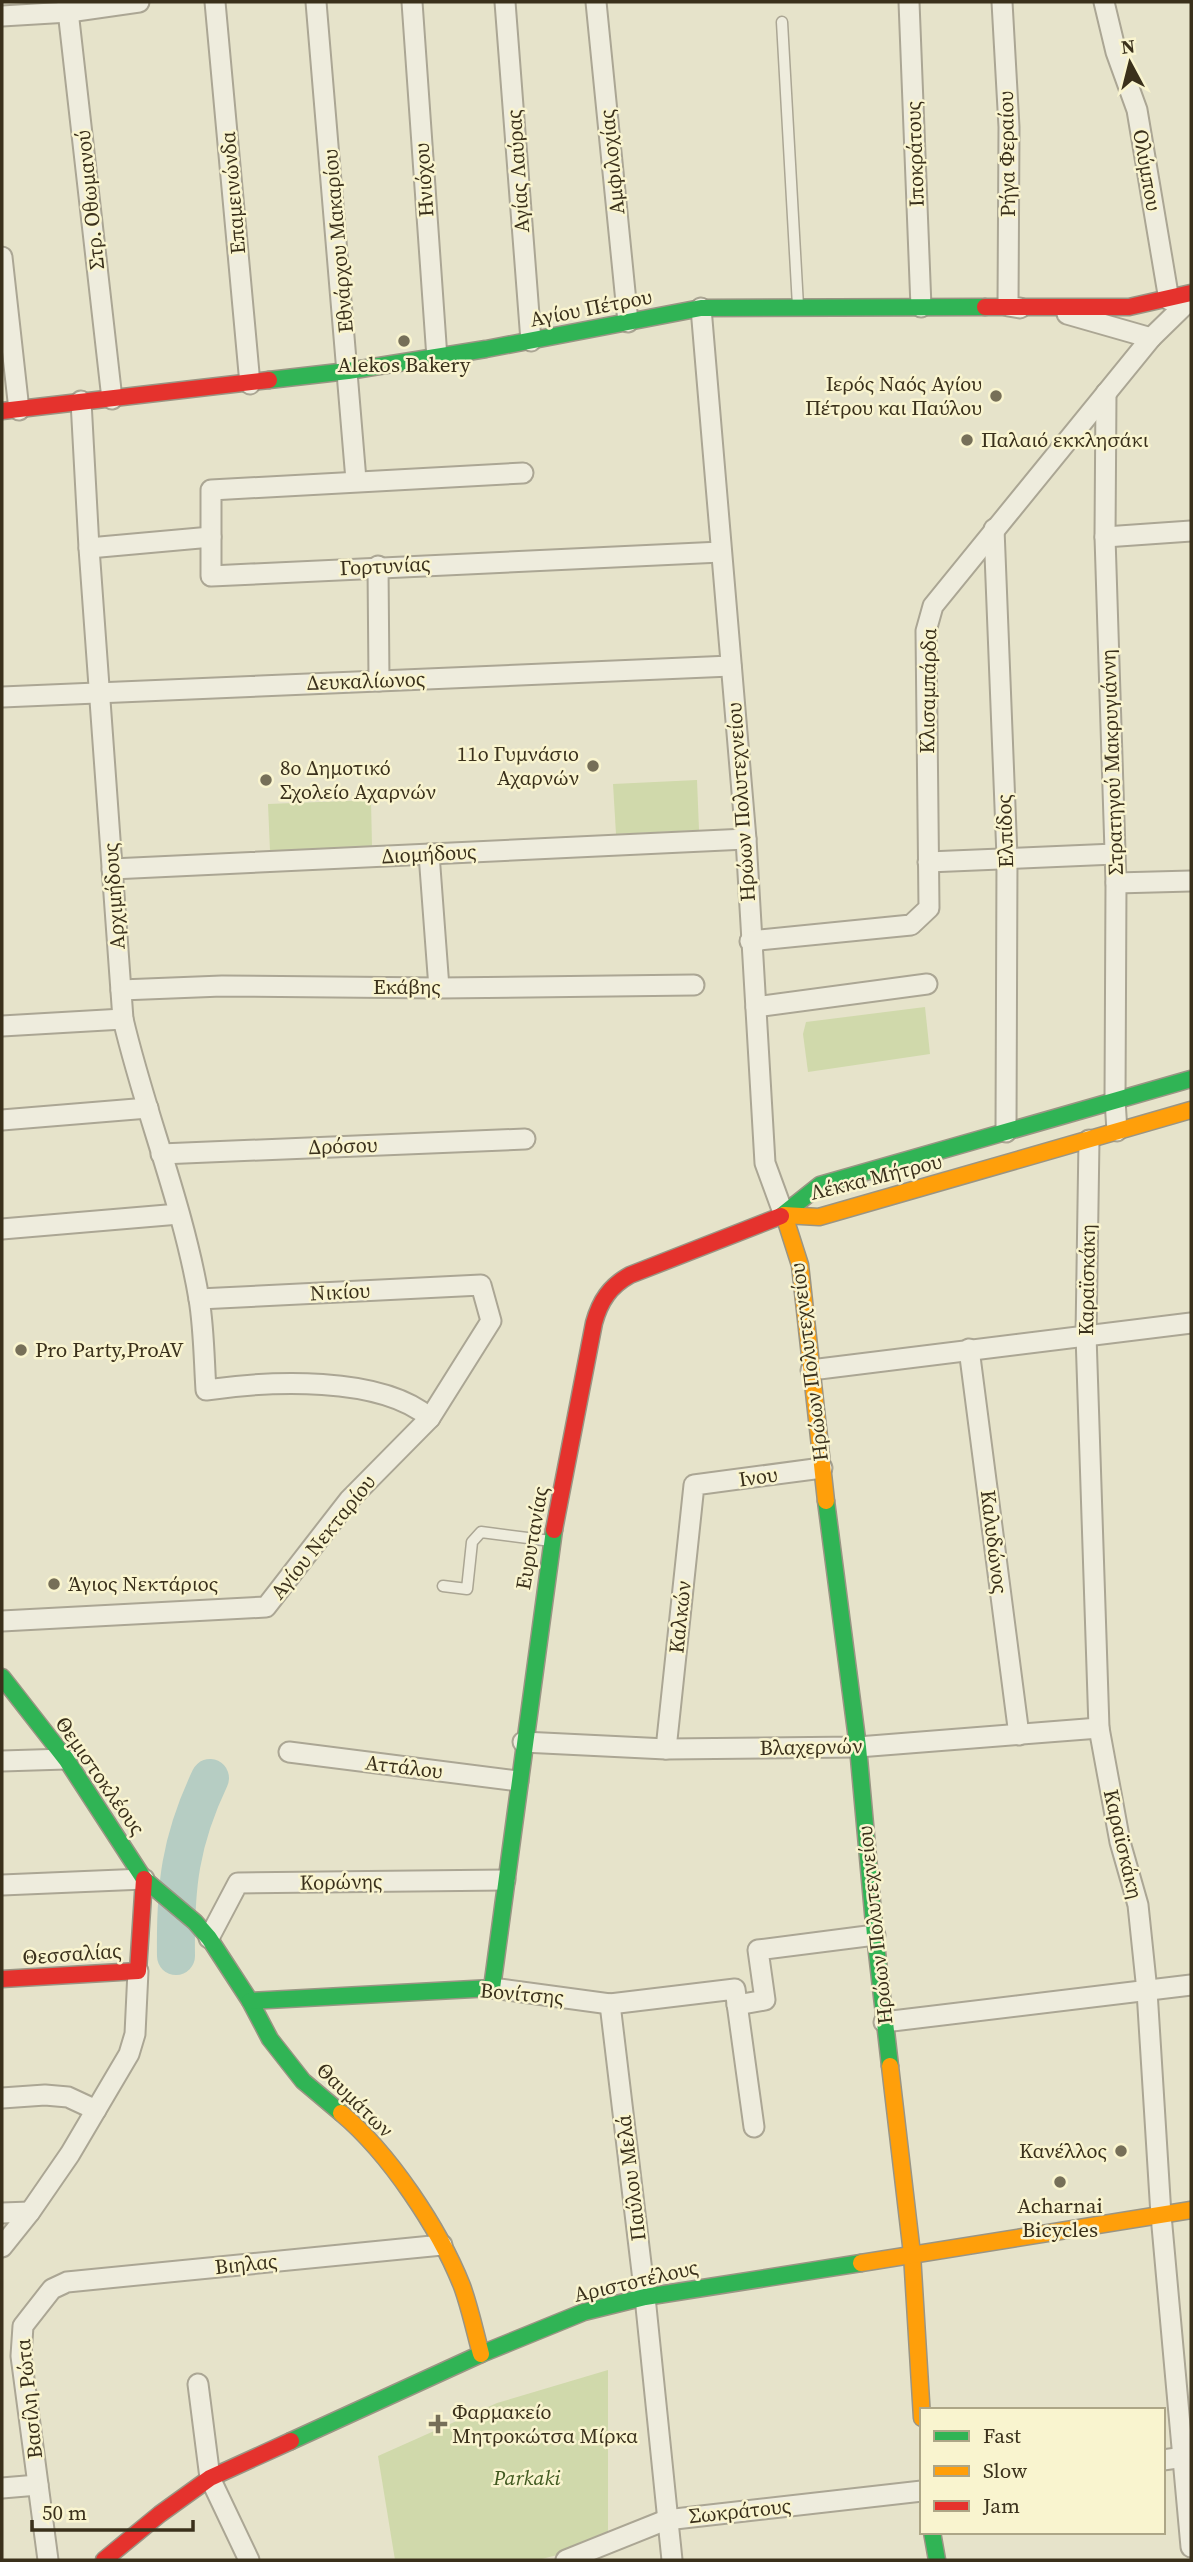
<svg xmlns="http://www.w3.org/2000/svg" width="1193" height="2562" font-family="'Source Serif 4',serif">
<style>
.green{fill:#d0d9ab}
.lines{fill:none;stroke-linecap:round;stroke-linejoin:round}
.river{stroke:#b6cdc3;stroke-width:38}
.lane-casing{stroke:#aba694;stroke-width:13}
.street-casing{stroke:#aba694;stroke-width:23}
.fast-casing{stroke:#9a9584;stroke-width:19}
.slow-casing{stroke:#9a9584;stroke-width:19}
.jam-casing{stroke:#9a9584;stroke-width:19}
.lane{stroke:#eeecdd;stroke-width:10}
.street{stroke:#eeecdd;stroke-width:19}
.fast{stroke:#30b455;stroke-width:16}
.slow{stroke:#ff9f0a;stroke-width:16}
.jam{stroke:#e5322d;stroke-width:16}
.poi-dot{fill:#766f58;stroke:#f9f4cf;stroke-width:2.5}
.labels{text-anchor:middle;stroke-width:5;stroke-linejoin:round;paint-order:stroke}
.street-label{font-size:21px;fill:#3a301b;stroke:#f9f4cf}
.poi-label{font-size:21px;fill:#3a301b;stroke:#f9f4cf;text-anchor:start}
.park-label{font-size:21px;font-style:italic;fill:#405920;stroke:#f9f4cf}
</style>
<rect width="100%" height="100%" fill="#e6e3ca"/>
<g class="green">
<path d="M697,780L699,830L616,834L613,784Z"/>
<path d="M371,800L372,847L270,851L268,804Z"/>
<path d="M925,1007L930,1054L808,1072L803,1034L806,1022Z"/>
<path d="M608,2370V2542L538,2560H395L378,2456L497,2403Z"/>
</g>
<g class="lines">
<path class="river" d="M176,1956C175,1887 180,1841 210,1778"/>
<defs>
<g id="lane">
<path d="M782,22L798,306"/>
<path d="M443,1586L467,1589L472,1542L481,1532L551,1541"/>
</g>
<g id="street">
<path d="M67,2L112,399"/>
<path d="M215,2L250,384"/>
<path d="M316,2L356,480"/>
<path d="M412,2L437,358"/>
<path d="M505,2L531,341"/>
<path d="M596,2L628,322"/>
<path d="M909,2L921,307"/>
<path d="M1002,2L1009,127L1008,306L1020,308"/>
<path d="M1104,2L1116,52L1137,110L1169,300"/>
<path d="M2,16L69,12L139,2"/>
<path d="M2,257L19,410"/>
<path d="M701,308L746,839L765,1163L784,1215"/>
<path d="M1067,314L1151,338"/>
<path d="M1106,393L1105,537L1116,883L1115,1100L1117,1131"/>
<path d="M81,401L89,548L123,1019C145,1113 183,1204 199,1299C204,1329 204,1360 206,1390C268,1381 380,1375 430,1418"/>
<path d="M994,529L1007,857L1006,1132"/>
<path d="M211,537V490L523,473"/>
<path d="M1105,537L1191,531"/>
<path d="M89,548L211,537V576L721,552"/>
<path d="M378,566L379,681"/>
<path d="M2,697L731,666"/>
<path d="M429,854L439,988"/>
<path d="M928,862L1115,854"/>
<path d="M112,869L746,839"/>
<path d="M1116,883L1191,881"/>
<path d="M750,941L911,925L929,908L926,631L933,606L1151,338L1191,299"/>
<path d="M121,990L222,986L439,988L694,985"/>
<path d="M756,1007L927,984"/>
<path d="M2,1026L123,1019"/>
<path d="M2,1120L148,1108"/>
<path d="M1089,1140L1086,1335L1099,1728L1120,1842L1138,1905L1147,1991L1161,2215L1191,2547"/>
<path d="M161,1154L525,1139"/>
<path d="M2,1229L179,1214"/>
<path d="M969,1349L1019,1735"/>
<path d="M811,1370L1191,1323"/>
<path d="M2,1621L266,1607L349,1500L430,1418L491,1321L481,1285L199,1299"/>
<path d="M523,1742L666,1749L858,1747L1099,1728"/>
<path d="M666,1749L694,1485L822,1468"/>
<path d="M289,1752L518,1781"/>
<path d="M2,1761L66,1759"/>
<path d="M2,1885L144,1879"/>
<path d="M209,1938L238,1883L505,1880"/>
<path d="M492,1988L610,2004L735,1989L754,2127"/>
<path d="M610,2004L645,2297L672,2560"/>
<path d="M737,2005L765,2000L758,1950L875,1935"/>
<path d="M884,2022L1191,1985"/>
<path d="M2,2098L45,2095L68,2097L96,2110"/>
<path d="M2,2213L30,2212"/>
<path d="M2,2247L30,2212L70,2154L129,2054L135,2034L138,1971"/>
<path d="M198,2384L210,2478L249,2560"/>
<path d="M1163,2460L1191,2456"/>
<path d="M2,2488L38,2485"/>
<path d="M48,2560L21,2356L23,2326L52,2289L67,2282L442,2245"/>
<path d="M566,2560L666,2520L922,2491"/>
</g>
<g id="fast">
<path d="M269,380L348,371L486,349L701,308L985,307"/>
<path d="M781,1216L820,1185L1191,1079"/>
<path d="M826,1501L858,1747L875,1935L890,2066"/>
<path d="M2,1677L66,1759L144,1879L195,1922L209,1938L250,2001L270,2039L303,2081L341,2113"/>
<path d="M250,2001L492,1988L554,1530"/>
<path d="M291,2441L481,2354L584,2312L645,2297L861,2263"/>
<path d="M932,2532L937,2560"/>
</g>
<g id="slow">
<path d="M784,1215L800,1265L826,1501"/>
<path d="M784,1215L819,1217L1191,1110"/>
<path d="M890,2066L912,2254L922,2418"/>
<path d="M341,2113C389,2153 439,2228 462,2286C470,2308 475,2332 481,2354"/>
<path d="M861,2263L1191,2210"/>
</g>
<g id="jam">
<path d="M985,307H1129L1191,293"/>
<path d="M2,411L269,380"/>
<path d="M554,1530L594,1323C600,1301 610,1286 630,1275L781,1216"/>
<path d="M2,1979L138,1971L144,1879"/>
<path d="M104,2560L160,2514L210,2478L291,2441"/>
</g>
</defs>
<use href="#lane" class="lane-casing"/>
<use href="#street" class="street-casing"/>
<use href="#fast" class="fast-casing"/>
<use href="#slow" class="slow-casing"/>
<use href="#jam" class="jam-casing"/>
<use href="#lane" class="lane"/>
<use href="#street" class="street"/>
<use href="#fast" class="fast"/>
<use href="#slow" class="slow"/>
<use href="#jam" class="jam"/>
</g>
<g class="poi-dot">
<circle cx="404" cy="341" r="7"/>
<circle cx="996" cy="396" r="7"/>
<circle cx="967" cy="440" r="7"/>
<circle cx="593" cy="766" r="7"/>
<circle cx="266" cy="780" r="7"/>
<circle cx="21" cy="1350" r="7"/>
<circle cx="54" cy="1584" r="7"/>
<circle cx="1121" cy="2151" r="7"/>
<circle cx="1060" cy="2182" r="7"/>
<path d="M434.5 2413.5h7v7h7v7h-7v7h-7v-7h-7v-7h7z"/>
</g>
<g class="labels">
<g class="street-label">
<text transform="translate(915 154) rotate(-92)" y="7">Ιποκράτους</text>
<text transform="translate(1007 154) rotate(-91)" y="7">Ρήγα Φεραίου</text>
<text transform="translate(612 162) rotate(-96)" y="7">Αμφιλοχίας</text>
<text transform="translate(1147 170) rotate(80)" y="7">Ολύμπου</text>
<text transform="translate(518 171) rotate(-94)" y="7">Αγίας Λαύρας</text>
<text transform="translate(424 180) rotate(-94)" y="7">Ηνιόχου</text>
<text transform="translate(233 193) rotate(-95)" y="7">Επαμεινώνδα</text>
<text transform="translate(90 200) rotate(-96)" y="7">Στρ. Οθωμανού</text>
<text transform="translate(338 241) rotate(-95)" y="7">Εθνάρχου Μακαρίου</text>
<text transform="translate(591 308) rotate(-11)" y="7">Αγίου Πέτρου</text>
<text transform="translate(385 566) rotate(-3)" y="7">Γορτυνίας</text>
<text transform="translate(366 681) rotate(-2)" y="7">Δευκαλίωνος</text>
<text transform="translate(928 691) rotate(-89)" y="7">Κλισαμπάρδα</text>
<text transform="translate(1112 762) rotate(-92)" y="7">Στρατηγού Μακρυγιάννη</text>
<text transform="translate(741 802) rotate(-94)" y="7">Ηρώων Πολυτεχνείου</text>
<text transform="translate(1005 831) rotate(-92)" y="7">Ελπίδος</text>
<text transform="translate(429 854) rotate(-3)" y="7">Διομήδους</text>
<text transform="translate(114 896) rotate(-94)" y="7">Αρχιμήδους</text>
<text x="407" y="994">Εκάβης</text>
<text transform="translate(343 1146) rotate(-2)" y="7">Δρόσου</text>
<text transform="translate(876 1177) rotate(-14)" y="7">Λέκκα Μήτρου</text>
<text transform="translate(1087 1280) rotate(-89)" y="7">Καραϊσκάκη</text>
<text transform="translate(340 1292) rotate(-3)" y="7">Νικίου</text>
<text transform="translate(809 1362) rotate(-97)" y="7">Ηρώων Πολυτεχνείου</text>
<text transform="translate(758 1477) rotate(-8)" y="7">Ινου</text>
<text transform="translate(323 1537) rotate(-51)" y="7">Αγίου Νεκταρίου</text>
<text transform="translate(532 1538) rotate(-80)" y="7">Ευρυτανίας</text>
<text transform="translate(994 1542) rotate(83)" y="7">Καλυδώνος</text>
<text transform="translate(680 1617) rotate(-84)" y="7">Καλκών</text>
<text transform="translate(811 1747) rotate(-1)" y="7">Βλαχερνών</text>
<text transform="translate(404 1767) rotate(7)" y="7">Αττάλου</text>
<text transform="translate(100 1776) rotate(55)" y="7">Θεμιστοκλέους</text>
<text transform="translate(1123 1844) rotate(77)" y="7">Καραϊσκάκη</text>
<text transform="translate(341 1882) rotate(-1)" y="7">Κορώνης</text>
<text transform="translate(875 1925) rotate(-96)" y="7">Ηρώων Πολυτεχνείου</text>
<text transform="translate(72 1954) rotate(-4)" y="7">Θεσσαλίας</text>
<text transform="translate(522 1994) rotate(5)" y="7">Βονίτσης</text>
<text transform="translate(355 2100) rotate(44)" y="7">Θαυμάτων</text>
<text transform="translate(631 2178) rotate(-97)" y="7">Παύλου Μελά</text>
<text transform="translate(246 2264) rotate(-6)" y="7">Βιηλας</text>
<text transform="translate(636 2281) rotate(-13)" y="7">Αριστοτέλους</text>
<text transform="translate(29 2399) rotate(-96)" y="7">Βασίλη Ρώτα</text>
<text transform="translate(740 2511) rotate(-6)" y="7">Σωκράτους</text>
</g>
<g class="poi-label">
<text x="404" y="372" text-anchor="middle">Alekos Bakery</text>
<text x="982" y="391" text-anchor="end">Ιερός Ναός Αγίου<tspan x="982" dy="24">Πέτρου και Παύλου</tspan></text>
<text x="981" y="447">Παλαιό εκκλησάκι</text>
<text x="579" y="761" text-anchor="end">11ο Γυμνάσιο<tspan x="579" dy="24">Αχαρνών</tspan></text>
<text x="280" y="775">8ο Δημοτικό<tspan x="280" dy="24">Σχολείο Αχαρνών</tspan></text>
<text x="35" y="1357">Pro Party,ProAV</text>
<text x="68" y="1591">Άγιος Νεκτάριος</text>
<text x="1107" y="2158" text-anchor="end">Κανέλλος</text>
<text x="1060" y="2213" text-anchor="middle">Acharnai<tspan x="1060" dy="24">Bicycles</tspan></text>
<text x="452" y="2419">Φαρμακείο<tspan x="452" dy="24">Μητροκώτσα Μίρκα</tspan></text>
</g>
<g class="park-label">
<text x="527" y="2485">Parkaki</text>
</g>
</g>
<rect width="1193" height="2562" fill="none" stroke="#3a301b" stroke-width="7"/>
<rect x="920" y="2408" width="245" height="126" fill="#f9f4cf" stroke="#ada687" stroke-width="2"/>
<rect x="934" y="2431" width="35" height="10" fill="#30b455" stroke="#ada687" stroke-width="2"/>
<text x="983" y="2443" font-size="21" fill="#3a301b">Fast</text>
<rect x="934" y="2466" width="35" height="10" fill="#ff9f0a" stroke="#ada687" stroke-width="2"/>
<text x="983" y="2478" font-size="21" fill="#3a301b">Slow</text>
<rect x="934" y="2501" width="35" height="10" fill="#e5322d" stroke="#ada687" stroke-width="2"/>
<text x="983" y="2513" font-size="21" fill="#3a301b">Jam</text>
<g transform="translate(1130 63) rotate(353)" stroke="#f9f4cf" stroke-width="5" paint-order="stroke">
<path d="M0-5L12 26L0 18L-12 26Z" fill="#3a301b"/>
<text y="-10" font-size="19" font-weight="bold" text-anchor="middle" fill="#3a301b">N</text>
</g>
<path d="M32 2520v10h161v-10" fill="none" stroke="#3a301b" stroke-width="3.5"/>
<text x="42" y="2520" font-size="21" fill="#3a301b" stroke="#f9f4cf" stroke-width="5" paint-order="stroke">50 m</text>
</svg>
